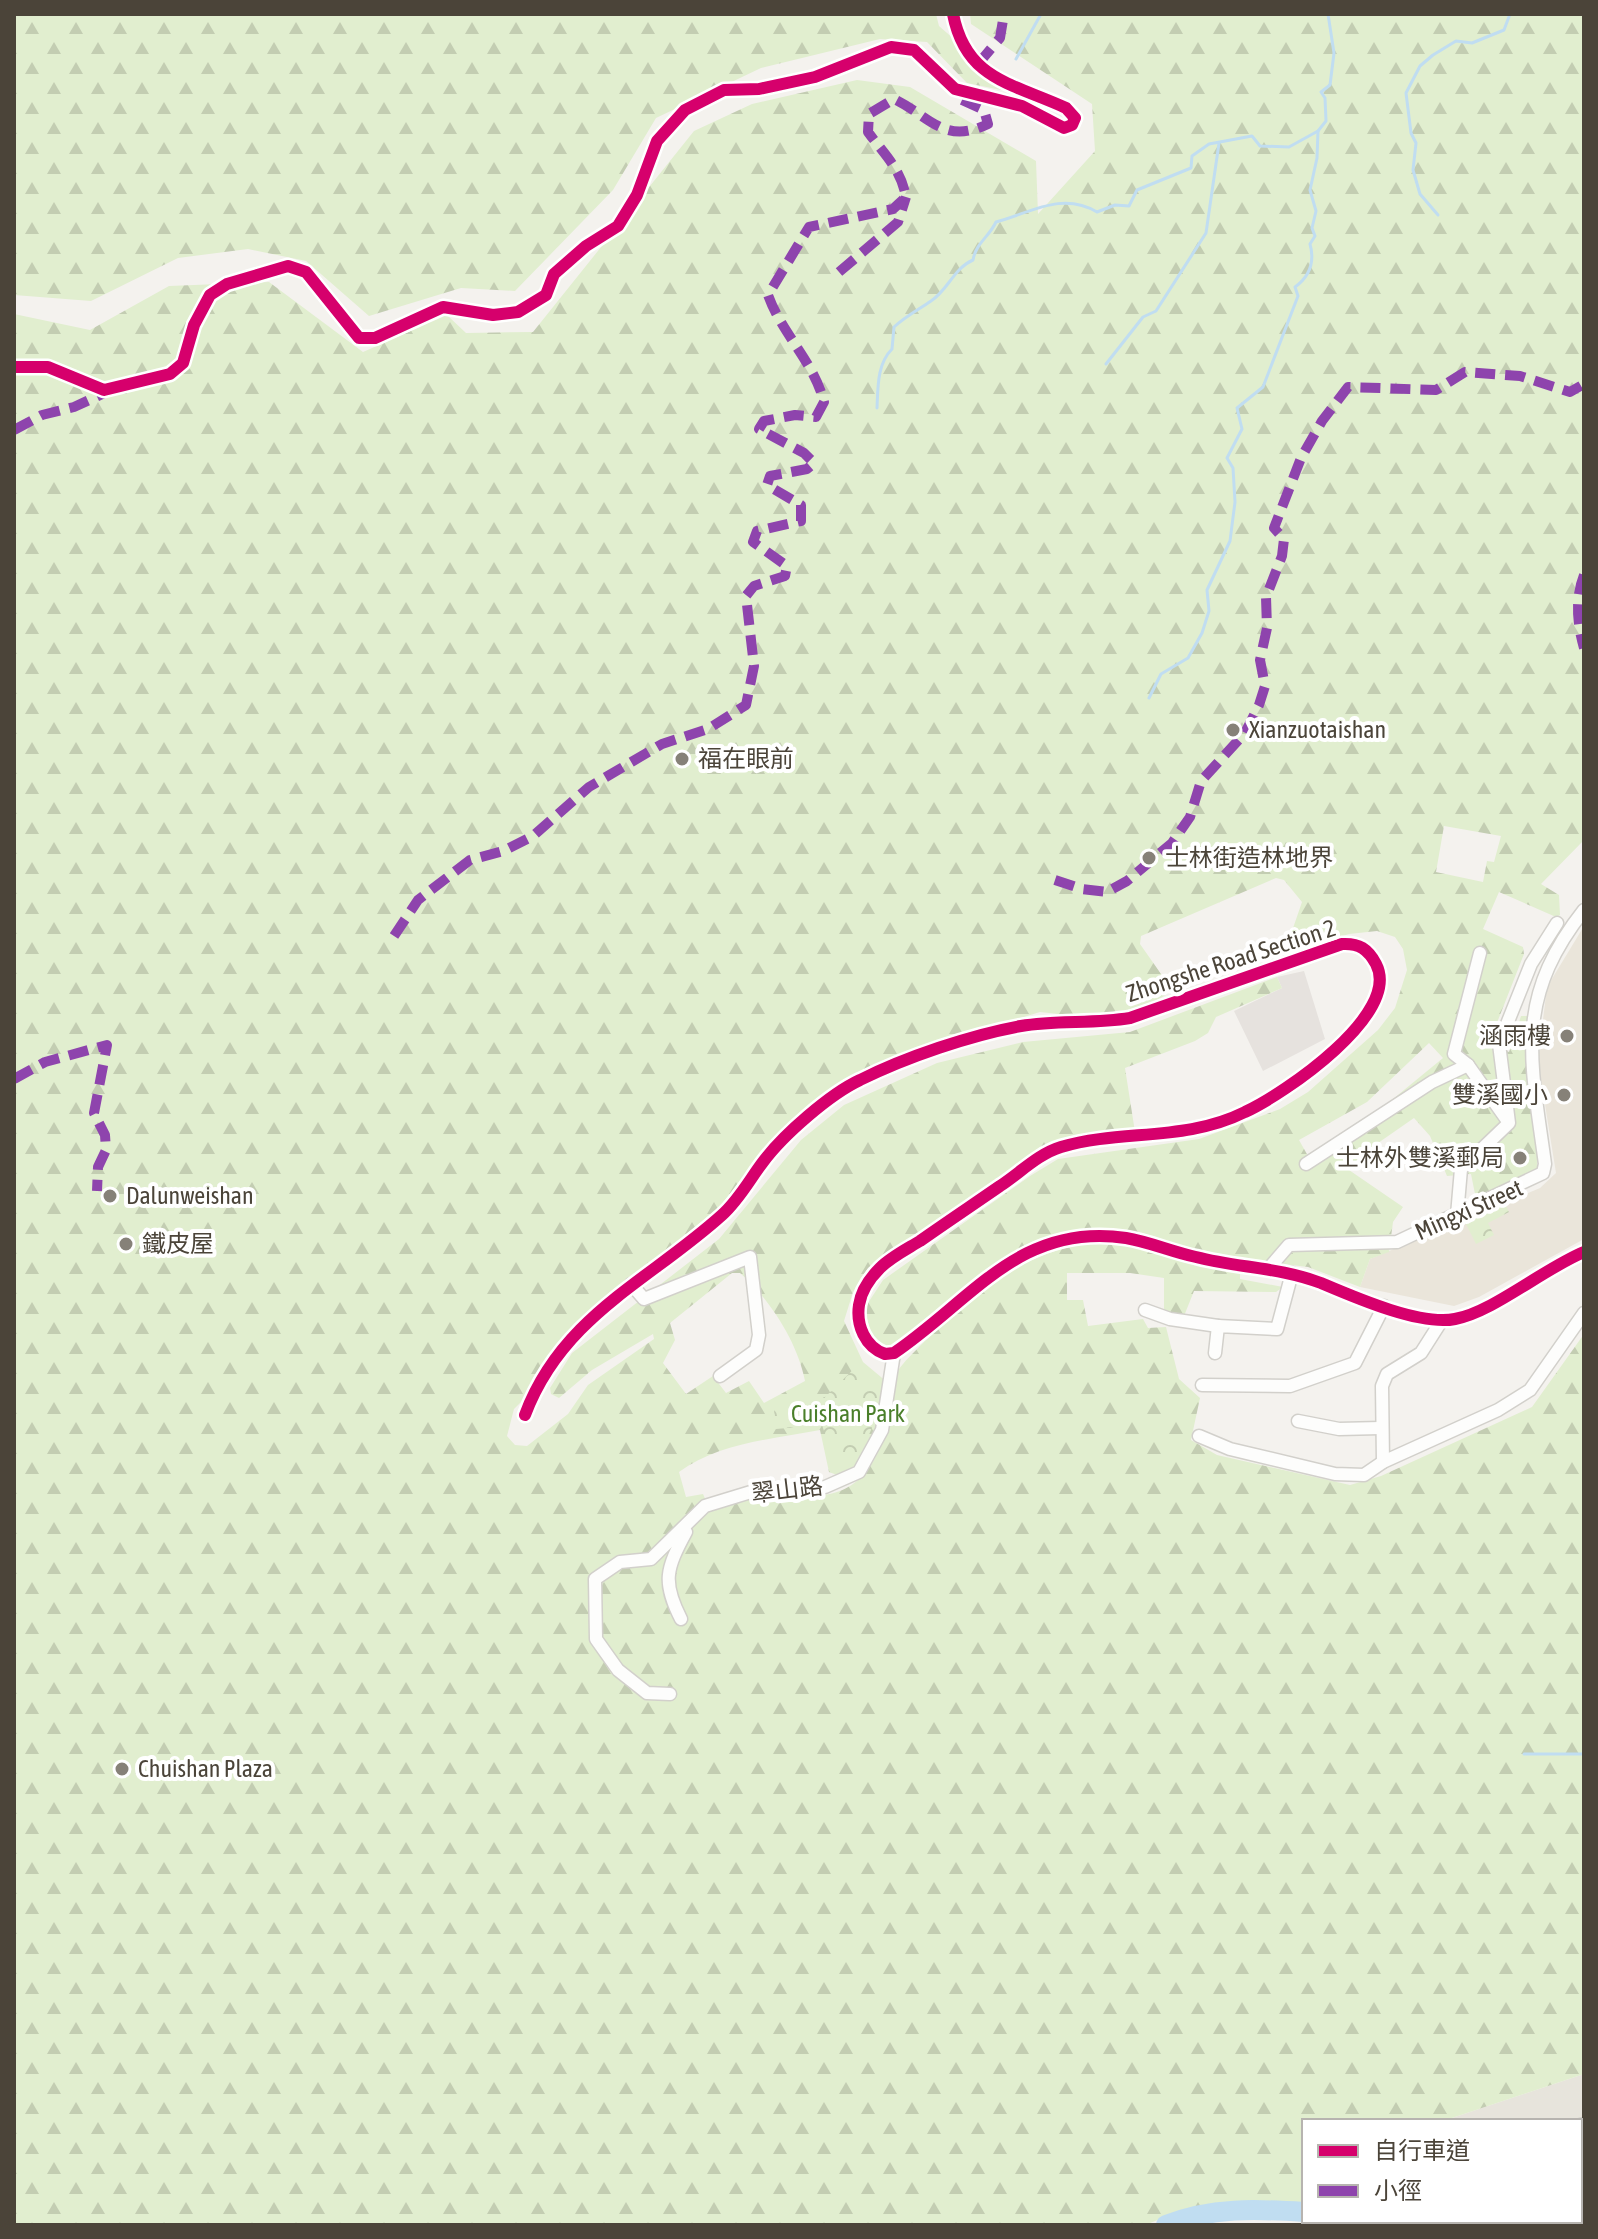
<svg xmlns="http://www.w3.org/2000/svg" width="1598" height="2239" font-family="'Asap Condensed','Noto Sans TC',sans-serif">
<style>
.residential{fill:#e7e4dc}
.industrial{fill:#e6e2de}
.education{fill:#eae5da}
.forest{fill:url(#forest-firs);fill-rule:evenodd}
.park{fill:url(#park-crowns)}
.lines{fill:none;stroke-linecap:round;stroke-linejoin:round}
.stream{stroke:#c0ddf1;stroke-width:3}
.river{stroke:#c0ddf1;stroke-width:20}
.minor-casing{stroke:#d2d0cb;stroke-width:15}
.minor{stroke:#fdfdfc;stroke-width:12}
.quiet{stroke:#8e44ad;stroke-width:10;stroke-dasharray:20 10;stroke-linecap:butt}
.cycleway-casing{stroke:#fff;stroke-width:17}
.cycleway{stroke:#d6006c;stroke-width:12}
.poi-dot{fill:#868178;stroke:#fff;stroke-width:3}
.labels{text-anchor:middle;stroke-width:8;stroke-linejoin:round;paint-order:stroke}
.poi-label{font-size:24px;fill:#4b4439;stroke:#fff;text-anchor:start}
.street-label{font-size:24px;fill:#4b4439;stroke:#fff}
.park-label{font-size:24px;fill:#4a7f2a;stroke:#fff}
</style>
<defs>
<pattern id="forest-firs" width="22" height="20" patternUnits="userSpaceOnUse" patternTransform="scale(2)"><rect width="22" height="20" fill="#e1eecf"/><path d="M5 1l3.5 6h-7zM16 11l3.5 6h-7z" fill="#c3cdb2"/></pattern>
<pattern id="park-crowns" width="20" height="18" patternUnits="userSpaceOnUse" patternTransform="scale(2)"><rect width="20" height="18" fill="#e1eecf"/><path d="M2 6a3 3 0 1 1 6 0M12 15a3 3 0 1 1 6 0" fill="none" stroke="#c3cdb2"/></pattern>
</defs>
<rect width="100%" height="100%" fill="#f4f2ee"/>
<path class="residential" d="M1584,2074V2167L1580,2169V2121H1443Z"/>
<path class="industrial" d="M1304,971L1325,1039L1263,1071L1234,1011L1282,988L1277,977Z"/>
<path class="education" d="M1584,926V1239L1479,1297L1454,1306L1360,1287L1370,1259L1540,1188L1556,1173L1538,1061L1547,987Z"/>
<g class="forest">
<path d="M14,14H936L939,26L1001,80V90L967,83L927,42L880,39L761,68L656,118L613,190L515,291L461,288L369,316L306,261L248,249L178,258L91,301L14,295Z"/>
<path d="M970,14H1584V840L1541,884L1559,895L1560,915L1556,917L1499,892L1483,929L1523,947L1524,954L1489,1043L1509,1052L1521,1016H1530L1527,1065L1538,1139L1537,1174L1476,1199L1471,1174L1447,1176L1430,1136L1414,1118L1368,1150L1349,1170L1403,1207L1393,1222L1389,1252L1370,1259L1360,1287L1308,1267L1204,1255L1170,1245L1049,1239L1014,1254L982,1275L895,1347L879,1346L872,1337L866,1315V1306L883,1280L1030,1176L1058,1159L1199,1139L1280,1109L1308,1092L1378,1030L1395,1008L1407,970L1403,949L1395,937L1377,931L1349,934L1300,950L1292,931L1302,902L1284,880L1276,878L1141,936L1140,944L1173,991L1148,1005L1095,1018L1040,1012L946,1041L853,1076L815,1105L761,1154L718,1209L591,1310L548,1358L523,1400L514,1409L507,1436L515,1445L527,1446L568,1414L588,1385L654,1339L653,1334L592,1370L559,1398L551,1394L550,1388L572,1353L719,1239L801,1140L844,1105L937,1063L1023,1042L1130,1032L1277,977L1282,988L1216,1017L1208,1033L1195,1041L1125,1068L1135,1132L1082,1138L991,1186L868,1268L853,1292L844,1321L863,1362L887,1382C881,1415 875,1466 837,1475L829,1472L820,1430C773,1439 718,1443 679,1472L686,1497L703,1494L710,1510C724,1505 741,1497 756,1495C791,1492 832,1506 860,1478C893,1444 882,1413 895,1376C900,1363 932,1335 944,1323C989,1277 1053,1238 1120,1243C1160,1246 1201,1258 1240,1266V1279L1283,1287L1276,1292L1194,1291L1184,1316L1164,1312V1278L1130,1273H1067V1300H1083L1088,1326L1143,1319L1148,1328L1166,1327L1179,1379L1200,1398L1191,1440L1217,1455L1350,1485L1381,1476L1532,1407L1584,1334V2074L1443,2121H1304V2206L1188,2208L1145,2225H14V314L90,330L169,286L269,282L363,352L447,315L466,333L533,332L694,131L752,104L857,80L910,87L1036,161L1038,214L1095,151L1092,104L971,24ZM1444,826L1501,836L1494,862L1487,861L1483,882L1436,872ZM1429,1043L1443,1058L1365,1122L1308,1156L1299,1140L1367,1102ZM732,1273H740C769,1298 798,1343 805,1381L764,1403L749,1381L726,1393L713,1376L686,1394L663,1363L675,1340L670,1323Z"/>
</g>
<g class="park">
<path d="M1505,1204L1509,1212L1488,1223L1494,1235L1476,1244L1465,1222Z"/>
<path d="M861,1362L883,1381C877,1414 873,1439 849,1464L834,1461L822,1425L776,1429L774,1410L825,1397Z"/>
</g>
<g class="lines">
<g class="stream">
<path d="M1016,59L1041,14"/>
<path d="M1438,215L1420,194L1413,170L1416,143L1411,133L1406,93L1420,66L1433,55L1456,41L1472,43L1504,30L1510,14"/>
<path d="M1106,364L1143,317L1156,311L1206,233L1219,143"/>
<path d="M877,408C878,387 877,364 892,349L894,327C906,316 918,310 931,301C948,290 954,268 973,260C976,243 989,237 996,222C1030,213 1062,191 1097,212L1115,205L1129,206L1137,190L1191,168L1192,156L1209,144L1252,136L1260,146L1289,147L1318,131"/>
<path d="M1149,698L1161,674L1188,658L1202,633L1209,611L1207,590L1230,541L1235,502L1233,468L1227,458L1242,429L1237,408L1263,387L1298,296L1295,287C1310,276 1315,262 1310,244L1315,236L1312,228L1316,211L1310,190L1317,158L1318,131L1326,121L1325,98L1321,92L1330,85L1334,53L1328,14"/>
<path d="M1524,1754H1584"/>
</g>
<g class="river">
<path d="M1580,2182L1584,2180"/>
<path d="M1395,2221L1424,2225"/>
<path d="M1166,2225C1211,2207 1257,2209 1304,2212"/>
</g>
<defs>
<g id="minor">
<path d="M14,367H48L104,390L170,374L183,363L194,325L210,295L227,284L288,266L306,272L359,338H375L443,307L493,315L518,312L546,295L554,274L586,246L618,226L637,195L657,141L685,110L724,90L759,89L815,77L891,47L914,50L955,89L1022,106L1064,128L1072,125L1075,118L1066,108C1012,83 966,80 953,14"/>
<path d="M1480,953L1454,1054L1468,1065L1507,1120"/>
<path d="M1306,1164L1432,1082L1468,1065"/>
<path d="M1457,1215L1461,1169L1509,1123L1499,1044L1531,964L1557,923"/>
<path d="M1270,1267L1289,1245L1397,1242L1543,1173L1545,1164C1531,1060 1513,1000 1584,910"/>
<path d="M631,1284L644,1299L750,1257L759,1335L756,1350L720,1376"/>
<path d="M1145,1310L1170,1319L1218,1326"/>
<path d="M1215,1353L1218,1326L1277,1329L1292,1273"/>
<path d="M1202,1385L1290,1386L1355,1363L1384,1306"/>
<path d="M525,1415C562,1316 649,1281 722,1215C739,1200 750,1179 763,1162C783,1135 830,1094 860,1080C906,1057 971,1035 1021,1026C1057,1020 1094,1024 1130,1018L1342,944C1359,943 1368,949 1376,964C1402,1014 1284,1094 1245,1112C1185,1142 1121,1129 1061,1147C1038,1154 1020,1173 1000,1186C974,1204 947,1222 920,1241C907,1249 891,1257 880,1268C870,1278 861,1291 859,1305C856,1325 865,1347 885,1354L894,1353C971,1301 1020,1222 1126,1238C1150,1242 1172,1252 1196,1257C1238,1268 1279,1267 1321,1283C1354,1297 1420,1326 1455,1319C1493,1312 1543,1269 1584,1252"/>
<path d="M1298,1421L1339,1429L1380,1428"/>
<path d="M1199,1436L1230,1449L1335,1474L1364,1475L1383,1462L1498,1410L1530,1390L1584,1313"/>
<path d="M1383,1462L1382,1386L1387,1374L1421,1353L1442,1320"/>
<path d="M681,1619C662,1582 666,1569 686,1532"/>
<path d="M670,1694L647,1693L618,1670L596,1639L595,1579L620,1562L651,1559L705,1506L764,1488L825,1487L859,1472L882,1430L894,1353"/>
<path d="M1580,2125L1584,2124"/>
</g>
</defs>
<use href="#minor" class="minor-casing"/>
<use href="#minor" class="minor"/>
<g class="quiet">
<path d="M978,64L1000,38L1004,14"/>
<path d="M839,272L898,222L906,197"/>
<path d="M14,430L42,415L74,407L111,390"/>
<path d="M1584,575C1575,598 1577,624 1584,648"/>
<path d="M1055,880L1082,889L1107,892L1127,881L1172,843L1190,817L1201,781L1245,733L1259,705L1265,686L1260,660L1267,628L1266,597L1282,556L1284,539L1274,528L1301,458L1322,421L1348,387L1436,390L1465,372L1520,376L1570,392L1584,384"/>
<path d="M394,936L418,900L470,860L503,851L533,836L589,787L662,744L708,729L746,705L754,666L746,596L754,586L785,576L787,566L753,542L757,531L801,521V505L767,485L770,476L807,469L814,463L804,453L759,429L764,421L795,415L816,417L824,402C814,362 782,334 768,295L809,227L893,209L906,197C901,169 884,154 868,132L869,114L894,99C931,117 944,145 988,124L984,110L962,100"/>
<path d="M14,1079L45,1062L107,1045L94,1113L105,1135L106,1150L98,1167L97,1191"/>
</g>
<defs>
<g id="cycleway">
<path d="M14,367H48L104,390L170,374L183,363L194,325L210,295L227,284L288,266L306,272L359,338H375L443,307L493,315L518,312L546,295L554,274L586,246L618,226L637,195L657,141L685,110L724,90L759,89L815,77L891,47L914,50L955,89L1022,106L1064,128L1072,125L1075,118L1066,108C1012,83 966,80 953,14"/>
<path d="M525,1415C562,1316 649,1281 722,1215C739,1200 750,1179 763,1162C783,1135 830,1094 860,1080C906,1057 971,1035 1021,1026C1057,1020 1094,1024 1130,1018L1342,944C1359,943 1368,949 1376,964C1402,1014 1284,1094 1245,1112C1185,1142 1121,1129 1061,1147C1038,1154 1020,1173 1000,1186C974,1204 947,1222 920,1241C907,1249 891,1257 880,1268C870,1278 861,1291 859,1305C856,1325 865,1347 885,1354L894,1353C971,1301 1020,1222 1126,1238C1150,1242 1172,1252 1196,1257C1238,1268 1279,1267 1321,1283C1354,1297 1420,1326 1455,1319C1493,1312 1543,1269 1584,1252"/>
</g>
</defs>
<use href="#cycleway" class="cycleway-casing"/>
<use href="#cycleway" class="cycleway"/>
</g>
<g class="poi-dot">
<circle cx="1233" cy="730" r="8"/>
<circle cx="682" cy="759" r="8"/>
<circle cx="1149" cy="858" r="8"/>
<circle cx="1567" cy="1036" r="8"/>
<circle cx="1564" cy="1095" r="8"/>
<circle cx="1520" cy="1158" r="8"/>
<circle cx="110" cy="1196" r="8"/>
<circle cx="126" cy="1244" r="8"/>
<circle cx="122" cy="1769" r="8"/>
</g>
<g class="labels">
<g class="poi-label">
<text x="1249" y="738">Xianzuotaishan</text>
<text x="698" y="767">福在眼前</text>
<text x="1165" y="866">士林街造林地界</text>
<text x="1551" y="1044" text-anchor="end">涵雨樓</text>
<text x="1548" y="1103" text-anchor="end">雙溪國小</text>
<text x="1504" y="1166" text-anchor="end">士林外雙溪郵局</text>
<text x="126" y="1204">Dalunweishan</text>
<text x="142" y="1252">鐵皮屋</text>
<text x="138" y="1777">Chuishan Plaza</text>
</g>
<g class="street-label">
<text transform="translate(1231 961) rotate(-18)" y="8">Zhongshe Road Section 2</text>
<text transform="translate(1469 1210) rotate(-24)" y="8">Mingxi Street</text>
<text transform="translate(787 1490) rotate(-7)" y="8">翠山路</text>
</g>
<g class="park-label">
<text x="848" y="1422">Cuishan Park</text>
</g>
</g>
<rect width="1598" height="2239" fill="none" stroke="#4b4439" stroke-width="32"/>
<rect x="1302" y="2119" width="280" height="104" fill="#ffffff" stroke="#b7b4b0" stroke-width="2"/>
<rect x="1318" y="2145" width="40" height="12" fill="#d6006c" stroke="#b7b4b0" stroke-width="2"/>
<text x="1374" y="2159" font-size="24" fill="#4b4439">自行車道</text>
<rect x="1318" y="2185" width="40" height="12" fill="#8e44ad" stroke="#b7b4b0" stroke-width="2"/>
<text x="1374" y="2199" font-size="24" fill="#4b4439">小徑</text>
</svg>
